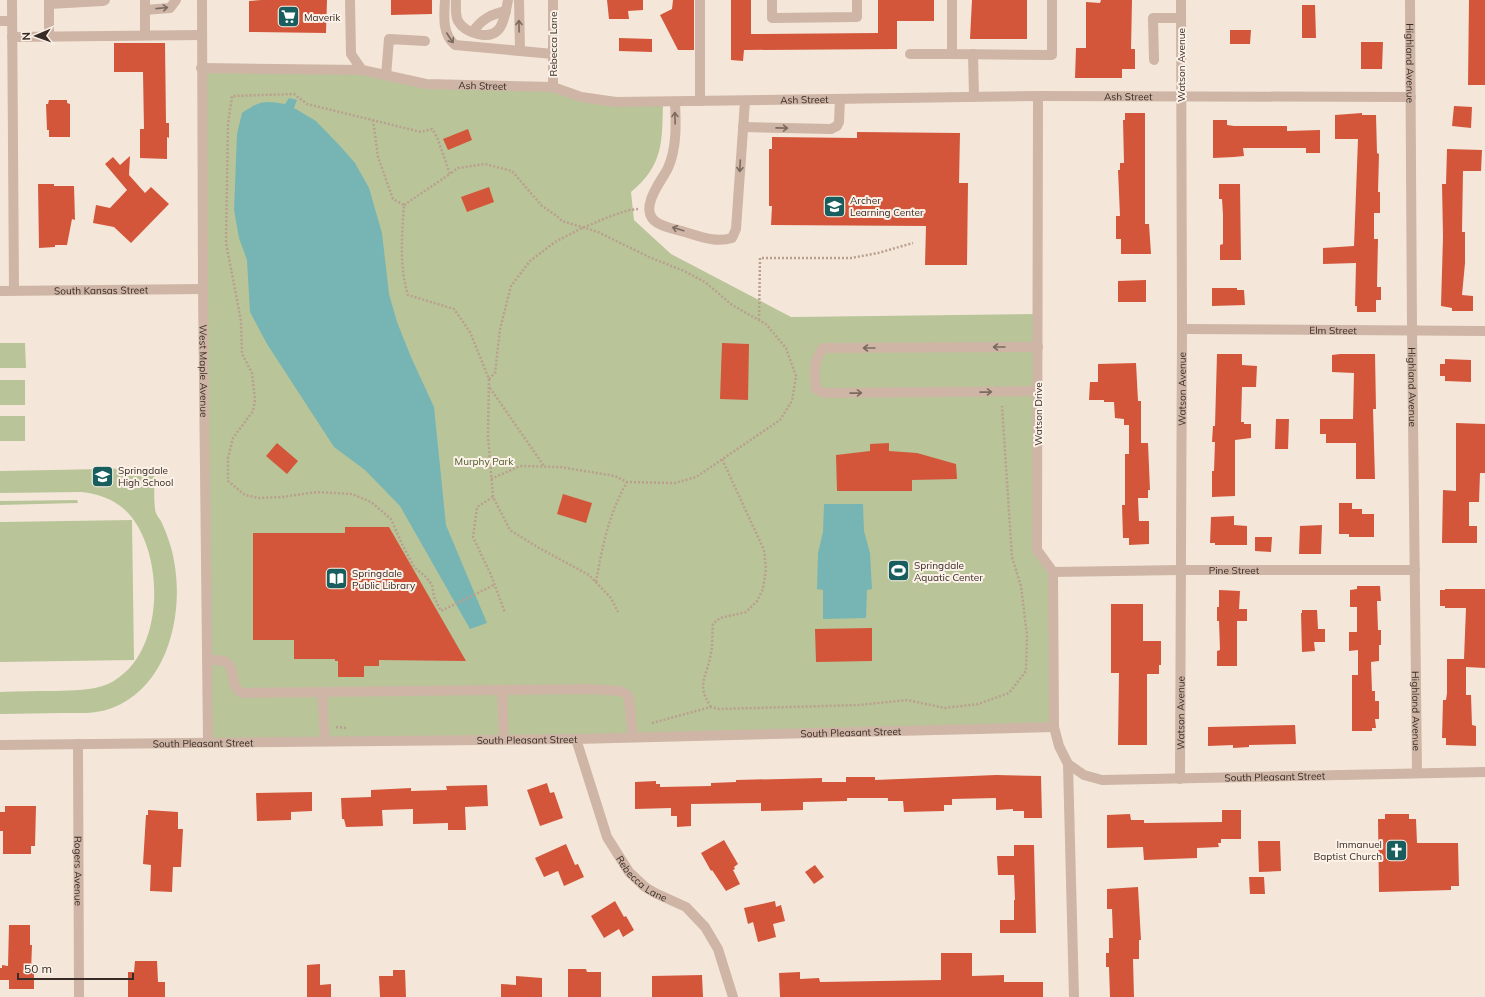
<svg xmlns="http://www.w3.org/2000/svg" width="1485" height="997" font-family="Mulish,sans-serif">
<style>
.green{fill:#b9c599}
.water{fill:#76b5b4}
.building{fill:#d3563a}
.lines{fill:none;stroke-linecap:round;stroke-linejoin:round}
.path{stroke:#ba9f8f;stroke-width:2.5;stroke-dasharray:2 2;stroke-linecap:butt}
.minor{stroke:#ceb5a5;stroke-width:10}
.oneway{stroke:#7c6a60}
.labels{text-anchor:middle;stroke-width:4;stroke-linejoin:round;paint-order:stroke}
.poi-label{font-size:10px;fill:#392c27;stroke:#fbf1e7;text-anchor:start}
.street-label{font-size:10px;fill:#392c27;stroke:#fbf1e7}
.park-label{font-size:10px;fill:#4a5a28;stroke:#fbf1e7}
</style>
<rect width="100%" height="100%" fill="#f4e7da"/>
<g class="green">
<path d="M201,68L338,69L426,84L553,87L581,97L663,102C662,141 664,165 631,192L634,220L671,254L791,317L1038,314L1037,550L1053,572L1054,727L208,742Z"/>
<path d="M0,343H25L26,368H0Z"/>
<rect x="0" y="380" width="25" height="25"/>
<rect x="0" y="416" width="25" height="25"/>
<path d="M154,468C155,477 153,506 156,513C157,516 159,518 161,521C168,536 173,551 175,567C183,619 166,688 112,708C97,714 80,713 64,713C42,713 21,714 0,714V692C18,691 36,691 55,691C73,690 91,691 108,684C165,658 166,556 129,514C116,500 100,494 81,492L0,493V471Z"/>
<path d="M77,500L78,503L0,505V501Z"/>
<path d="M132,520L134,660L0,662V522Z"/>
</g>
<g class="water">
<path d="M289,98L297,100L294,108L316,121L340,146L355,163L369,188L382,233L389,294L397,322L411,357L434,407L446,525L487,623L470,629L400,506L365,470L334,447L267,344L250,312L247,260L239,238L234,210L237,134L242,113C260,101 263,100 285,104Z"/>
<path d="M824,504H863L864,531L870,553L872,589L867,590L866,618L823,619V590L817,589L818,553L823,532Z"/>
</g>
<g class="building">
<path d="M262,0H327L326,33L249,32V1Z"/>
<path d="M391,0H432V14L391,15Z"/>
<path d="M607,0H643V10L628,11L629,19H609Z"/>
<path d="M673,0H694V50H678L660,15L672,9Z"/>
<path d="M731,0H751V34L878,33V0H934V21H897V49L744,50L743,61L731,60Z"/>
<path d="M972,0H1027V39H970Z"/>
<path d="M1101,0H1132L1131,49H1135V69H1122V78H1075L1076,48H1086V2L1100,3Z"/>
<path d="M1469,0H1485V85H1468Z"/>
<path d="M1302,5H1315L1316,38H1302Z"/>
<path d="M1230,30H1251L1250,44H1230Z"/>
<path d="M619,38L652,39V52L619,51Z"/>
<path d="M1361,42H1383L1382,69H1361Z"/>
<path d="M114,43H165L166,123H169V138L167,137V159L140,158V129H144L143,72H114Z"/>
<path d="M49,100H67V103L70,104V137H49V130H47L46,104H48Z"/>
<path d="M1454,106L1472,107L1471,128L1452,126Z"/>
<path d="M1125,113H1145V224H1149L1151,254H1121V239H1116V216H1120L1118,170H1120V163H1124L1123,120H1125Z"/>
<path d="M1362,113V115H1376L1377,153L1379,154L1378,192H1380V213H1374V239H1378L1377,287H1381V300H1376V312H1357V306H1355L1356,263L1323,264V248L1354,246L1358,139H1335V115Z"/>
<path d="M1213,120H1227V125L1234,126H1287V131L1320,130V153H1306V148H1243L1244,156L1234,157L1213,158Z"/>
<path d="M468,129L472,140L448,150L443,139Z"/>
<path d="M857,132L960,133L959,183H968L967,265H925L926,226L771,225L772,206H769V149H772V137L857,138Z"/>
<path d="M1447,149L1482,150L1481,171H1463L1462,232H1465V263L1462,295L1473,296V311H1452V308L1441,306L1443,237L1442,184H1446Z"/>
<path d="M130,156L129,175L145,193L151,187L169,204L131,243L114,227L93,223L96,205L110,208L127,190L105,164L113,157L120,165Z"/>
<path d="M38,184H54V186H74L75,220L72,219L67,245H55V247L39,248Z"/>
<path d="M1219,184H1240L1241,260H1220V245L1223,244V215L1222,199H1219Z"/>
<path d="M489,187L494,202L467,212L461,197Z"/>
<path d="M1146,280V302H1118V281Z"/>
<path d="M1212,288H1237V290H1244L1245,305L1212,306Z"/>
<path d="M722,343L749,344L748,400L720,399Z"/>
<path d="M1217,354H1242V365L1257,366L1256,387H1242L1241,422H1244V424H1251V438L1235,440V496L1212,497V471H1214L1215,442H1212L1213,426H1215Z"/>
<path d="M1340,354H1375L1376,409H1373L1375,479H1356V443H1326V434H1320V419H1353L1354,373L1332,372V355Z"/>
<path d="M1445,359L1471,360V382L1445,381V376H1440V364H1445Z"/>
<path d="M1136,363L1138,401H1141V443H1148L1150,490H1148V498H1138L1139,521H1149V544L1129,545V538H1123L1122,505H1125V454H1129V425H1124V419L1115,418L1114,402H1104V400H1089L1090,382H1098V364Z"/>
<path d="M1276,419H1289L1288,449H1275Z"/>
<path d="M1456,423L1485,424V473H1480L1479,502H1469V526H1477V543H1442L1443,490L1456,491Z"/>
<path d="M277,443L298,461L287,474L266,456Z"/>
<path d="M889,443V451L917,453L956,464L957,479L912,480V491H837L836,455L870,451V444Z"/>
<path d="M563,494L592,503L586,523L557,514Z"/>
<path d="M1339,503H1352V509H1362V514H1374V537H1349V534H1339Z"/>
<path d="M1234,516V525L1247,526V545H1215V543H1210L1211,517Z"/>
<path d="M1322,525L1321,554H1299L1300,526Z"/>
<path d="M345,527H389L466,661L379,660V666H364V677H338V661H335V659H294V640H253V533H345Z"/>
<path d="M1255,537H1272L1271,552L1255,551Z"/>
<path d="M1357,586H1380L1381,601H1377L1378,630H1381V645H1379V661L1371,662L1372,691H1375V701H1379V719H1375L1376,728H1372V731H1352V675H1358V650L1349,651V632H1357V607H1350V590L1357,589Z"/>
<path d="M1445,589H1485V668L1466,667V695H1471L1472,725L1476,726V746L1446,745V738H1442L1443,700H1446L1447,693V659H1464L1466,608H1445V606H1440V590H1445Z"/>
<path d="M1219,590L1240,591L1239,609H1247V621H1237V666H1217V651L1220,650L1219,621H1217V607H1219Z"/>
<path d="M1111,604H1143V641H1161V665H1159V674H1147V745H1118L1119,673H1111Z"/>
<path d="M1302,610H1317L1318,629H1325V642H1314L1315,651L1302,652L1301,613H1302Z"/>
<path d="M872,628V661L816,662L815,629Z"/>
<path d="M1295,725L1296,744L1249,745V747L1233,748V745L1208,746V727Z"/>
<path d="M996,775L1041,776L1042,818H1024V811H1013V809L996,810V798L952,799V805H944V811L904,812L903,801H888V798H847V801L803,802V810L761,811V803L691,804V826L677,827V816H671V808L635,809V782L656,781V784H660V787L711,786V783L736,782V780L822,778V782H846V777H875V780Z"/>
<path d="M547,783L550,793L554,792L563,818L540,826L527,790Z"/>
<path d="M487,785L488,806L465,807L466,830H448V823L413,824V809L382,810L383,826L346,827L344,819H342L341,798L371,797V790L411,788V791L447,790L446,786Z"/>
<path d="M312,792V811L291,812V820L257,821L256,793Z"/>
<path d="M5,806H36L35,846H31V854H3V831H0V812H5Z"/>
<path d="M148,810L178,812V829H183L181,867H173L172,892L150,891L151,865L143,864L146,815H148Z"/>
<path d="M1222,810H1241V839H1221V843H1218L1219,847L1197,848V858L1144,860L1143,847L1107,848V815L1130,814L1131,820H1144V823L1222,822Z"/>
<path d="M1385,814H1409V819H1416L1417,843H1458L1459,886H1451V890L1379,892L1378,819H1385Z"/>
<path d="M724,840L738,864L734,867L735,869L733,870L740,884L726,891L712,870L711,871L701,853Z"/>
<path d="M1258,841H1280L1281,871L1259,872Z"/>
<path d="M566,844L575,865L578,864L584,877L564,886L558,871L544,877L535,858Z"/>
<path d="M1014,845H1034L1036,933H1000V920H1014V900H1015L1014,875H998L997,856H1014Z"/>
<path d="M815,865L824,877L814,884L805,872Z"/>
<path d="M1249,877H1264L1265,894H1250Z"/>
<path d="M1138,887L1141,940H1139V959H1133L1134,997H1110L1109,967H1106V953H1109V938H1113L1112,909H1107V889Z"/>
<path d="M615,901L624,917L626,916L634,930L623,937L619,929L604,938L591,916Z"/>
<path d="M775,901L776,907L781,905L785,921L773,924L776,937L758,942L753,922L748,924L744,908Z"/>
<path d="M9,925H30V945H32L31,972H34V989H9V980H0V968H2V965L8,966Z"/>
<path d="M941,953H972V976L1004,975V982H1043V997H780L779,973L800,972V979L819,978L820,982L941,980Z"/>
<path d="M135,961H157L158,982H165V997H128V972H134Z"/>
<path d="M320,964V985L331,984V997H307V965Z"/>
<path d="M568,969H586L587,972H601V997H568Z"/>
<path d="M393,970H405L406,997H380L379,976H393Z"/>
<path d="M702,975L703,997H652V976Z"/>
<path d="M516,976L542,978V997H501V984L516,985Z"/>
</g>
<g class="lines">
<g class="path">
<path d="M373,120L378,157L393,199L404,205C402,234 399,267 408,295L454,309L470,332L489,379L488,436L493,497L510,530L539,548L589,575L611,598L618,612"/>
<path d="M404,205L450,174"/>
<path d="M759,320L760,258H851L878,253L913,243"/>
<path d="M489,379L495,373L500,329L511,286L530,261L555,242L582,228L611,216L629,210L638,209"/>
<path d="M490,388L544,466"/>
<path d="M491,479L520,466L560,467L615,476L627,482L675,483L696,477L780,420L792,401L796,376L786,348L766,324L732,305L705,282L684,271L649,257L598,232L562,221L557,216L542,206L512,171L485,164L458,168L450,174L437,137L432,129L421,132L307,104L294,94L232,96L228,124L226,243L241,321L242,354L252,373L255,400L253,411L233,438L228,458V481L245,495L259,498L282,497L317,492L352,494L371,502L391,519L402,544L414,567L427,578L432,585L434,597L441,611L494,585"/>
<path d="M493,497L477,507L473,537L491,575L505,613"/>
<path d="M596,582C602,548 609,513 627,482"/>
<path d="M711,707C695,684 708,676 711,652C713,643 712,633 713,624L720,618L746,612L757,601L763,589L766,569L764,550L722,459"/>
<path d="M652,723L711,707L719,709L859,705L907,700L945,708L978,704L1009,693L1026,671L1027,635L1021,586L1012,557L1002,406"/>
<path d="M336,727L347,728"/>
</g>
<g class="minor">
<path d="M12,0L14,291"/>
<path d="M49,0V37"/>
<path d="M145,0V35"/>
<path id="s1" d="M202,0L203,289L208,742"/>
<path d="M350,0L351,54L362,70"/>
<path d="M445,0C444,16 442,34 455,45L553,54"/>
<path d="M456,0C456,7 455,15 458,21C465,33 489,41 499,29C505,21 506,10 508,0"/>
<path d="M519,0L520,51"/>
<path d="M553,0V87"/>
<path d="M700,0V101"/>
<path d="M772,0V18L857,17V0"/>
<path d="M952,0V54L1052,55V0"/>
<path id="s2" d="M1410,0L1412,331L1417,773"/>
<path d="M49,4L103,1L105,0"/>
<path d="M145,10L170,8L176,0"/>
<path d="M0,21H12"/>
<path d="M473,32C481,19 492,14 506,11"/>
<path d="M12,37L201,35"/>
<path d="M910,54H952"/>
<path d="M973,54L974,97"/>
<path d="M1154,60L1153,18H1181"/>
<path id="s3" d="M201,68L362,70L426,84L553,87L581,97L616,102L1038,96L1411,97"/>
<path d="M386,76L389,39L425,41"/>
<path d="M1038,96L1037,550L1053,572L1054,727L1059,746L1068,764L1074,997"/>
<path d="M675,102C676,123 677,148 668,168C662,180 642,204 652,218C658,227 676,229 685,232C702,237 716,243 732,238L736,229L745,101"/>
<path d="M743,127L831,129L837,126L839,122L840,99"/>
<path id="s4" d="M0,291L203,289"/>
<path id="s5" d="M1182,329L1485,331"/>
<path d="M1038,391L824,393L816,389C814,374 813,361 823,348L1038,347"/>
<path id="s6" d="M1053,572L1181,570H1415"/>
<path d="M208,660C213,660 219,660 224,661C238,667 228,687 242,693L322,692"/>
<path d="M502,690L504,739"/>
<path id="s7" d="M576,739L607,837L629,872L645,887L655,893L686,907L705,927L718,949L733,997"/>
<path d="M325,741L322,692L586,689L621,691L628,695L629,699L633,737"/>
<path id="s8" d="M78,744L79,997"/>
<path id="s9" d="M0,745L576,739L1054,727"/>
<path id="s10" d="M1068,764L1084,775L1102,780L1485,772"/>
<path id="s11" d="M1180,779L1182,329L1181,0"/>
</g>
</g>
<defs><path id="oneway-shaft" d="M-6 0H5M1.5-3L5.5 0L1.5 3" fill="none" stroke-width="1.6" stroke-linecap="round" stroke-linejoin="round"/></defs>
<g class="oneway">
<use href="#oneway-shaft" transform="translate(162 8) rotate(-6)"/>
<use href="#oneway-shaft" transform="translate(519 26) rotate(-91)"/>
<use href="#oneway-shaft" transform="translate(450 38) rotate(57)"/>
<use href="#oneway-shaft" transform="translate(675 118) rotate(-92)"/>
<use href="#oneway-shaft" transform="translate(782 128) rotate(1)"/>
<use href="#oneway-shaft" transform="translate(740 166) rotate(93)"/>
<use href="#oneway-shaft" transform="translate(678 229) rotate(-163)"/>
<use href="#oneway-shaft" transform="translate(999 347) rotate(180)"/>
<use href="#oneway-shaft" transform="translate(869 348) rotate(180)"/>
<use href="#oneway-shaft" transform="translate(986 392) rotate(-1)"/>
<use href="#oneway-shaft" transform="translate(856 393) rotate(-1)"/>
</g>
<defs>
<symbol id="supermarket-square" viewBox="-11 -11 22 22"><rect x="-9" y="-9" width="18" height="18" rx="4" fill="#185e5f" stroke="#fbf1e7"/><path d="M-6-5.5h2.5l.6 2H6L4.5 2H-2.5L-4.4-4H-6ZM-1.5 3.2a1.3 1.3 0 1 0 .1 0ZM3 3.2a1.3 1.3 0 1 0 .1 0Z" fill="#fff"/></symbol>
<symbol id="school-square" viewBox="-11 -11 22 22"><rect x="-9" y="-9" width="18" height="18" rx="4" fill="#185e5f" stroke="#fbf1e7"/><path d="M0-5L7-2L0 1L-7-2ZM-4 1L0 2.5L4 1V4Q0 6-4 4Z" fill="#fff"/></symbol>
<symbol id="stadium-square" viewBox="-11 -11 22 22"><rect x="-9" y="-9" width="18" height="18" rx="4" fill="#185e5f" stroke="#fbf1e7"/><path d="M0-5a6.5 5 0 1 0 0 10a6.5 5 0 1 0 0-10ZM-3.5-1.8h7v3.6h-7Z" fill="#fff"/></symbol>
<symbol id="library-square" viewBox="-11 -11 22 22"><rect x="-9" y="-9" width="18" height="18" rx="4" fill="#185e5f" stroke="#fbf1e7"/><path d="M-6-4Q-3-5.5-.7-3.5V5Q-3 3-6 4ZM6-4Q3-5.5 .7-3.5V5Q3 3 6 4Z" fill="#fff"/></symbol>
<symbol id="church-square" viewBox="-11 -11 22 22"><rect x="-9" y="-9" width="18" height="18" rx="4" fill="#185e5f" stroke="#fbf1e7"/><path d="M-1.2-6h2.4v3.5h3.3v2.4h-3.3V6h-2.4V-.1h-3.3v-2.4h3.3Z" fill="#fff"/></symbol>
</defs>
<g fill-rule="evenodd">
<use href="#supermarket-square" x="276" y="4" width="25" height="25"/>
<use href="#school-square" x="822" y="194" width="25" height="25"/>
<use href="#school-square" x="90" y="464" width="25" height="25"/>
<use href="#stadium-square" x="886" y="558" width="25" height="25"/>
<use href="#library-square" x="324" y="566" width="25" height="25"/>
<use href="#church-square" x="1384" y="838" width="25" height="25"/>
</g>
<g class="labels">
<g class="poi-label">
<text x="304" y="21">Maverik</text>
<text x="850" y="204">Archer<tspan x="850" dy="12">Learning Center</tspan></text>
<text x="118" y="474">Springdale<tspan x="118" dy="12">High School</tspan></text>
<text x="914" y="569">Springdale<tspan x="914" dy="12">Aquatic Center</tspan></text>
<text x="352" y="577">Springdale<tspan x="352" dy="12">Public Library</tspan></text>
<text x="1382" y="848" text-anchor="end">Immanuel<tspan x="1382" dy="12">Baptist Church</tspan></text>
</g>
<g class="street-label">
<text transform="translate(553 44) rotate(-90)" y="4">Rebecca Lane</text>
<text dy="4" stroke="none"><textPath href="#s2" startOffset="63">Highland Avenue</textPath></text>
<text transform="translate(1181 65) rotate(-90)" y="4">Watson Avenue</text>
<text dy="4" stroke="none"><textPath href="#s3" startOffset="283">Ash Street</textPath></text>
<text dy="4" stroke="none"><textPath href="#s3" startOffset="931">Ash Street</textPath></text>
<text dy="4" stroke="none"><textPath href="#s3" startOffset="607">Ash Street</textPath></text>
<text dy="4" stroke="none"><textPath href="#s4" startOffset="101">South Kansas Street</textPath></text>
<text dy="4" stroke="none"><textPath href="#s5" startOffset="151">Elm Street</textPath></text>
<text dy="4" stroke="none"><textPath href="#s1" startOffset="371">West Maple Avenue</textPath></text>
<text dy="4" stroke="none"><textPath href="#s2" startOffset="387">Highland Avenue</textPath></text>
<text dy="4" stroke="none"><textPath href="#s11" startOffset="390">Watson Avenue</textPath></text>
<text transform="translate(1038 414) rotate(-90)" y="4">Watson Drive</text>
<text dy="4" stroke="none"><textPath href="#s6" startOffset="181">Pine Street</textPath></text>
<text dy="4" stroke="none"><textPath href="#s2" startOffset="711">Highland Avenue</textPath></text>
<text dy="4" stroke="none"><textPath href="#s11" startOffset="66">Watson Avenue</textPath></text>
<text dy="4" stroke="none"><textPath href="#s9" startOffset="851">South Pleasant Street</textPath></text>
<text dy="4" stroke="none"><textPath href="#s9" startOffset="527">South Pleasant Street</textPath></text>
<text dy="4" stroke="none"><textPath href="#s9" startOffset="203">South Pleasant Street</textPath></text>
<text dy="4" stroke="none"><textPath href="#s10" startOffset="211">South Pleasant Street</textPath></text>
<text dy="4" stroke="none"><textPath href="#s8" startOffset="127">Rogers Avenue</textPath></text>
<text dy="4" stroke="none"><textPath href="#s7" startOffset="158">Rebecca Lane</textPath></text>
</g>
<g class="park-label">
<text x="484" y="465">Murphy Park</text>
</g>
</g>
<g transform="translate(36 36) rotate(268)" stroke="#fbf1e7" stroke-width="3" paint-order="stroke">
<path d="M0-3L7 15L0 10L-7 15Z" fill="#392c27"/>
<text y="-6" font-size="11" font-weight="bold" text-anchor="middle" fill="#392c27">N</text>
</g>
<path d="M18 973v6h115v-6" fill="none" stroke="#392c27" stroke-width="2"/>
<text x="24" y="973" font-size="12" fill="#392c27" stroke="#fbf1e7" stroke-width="3" paint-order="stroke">50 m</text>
</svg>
